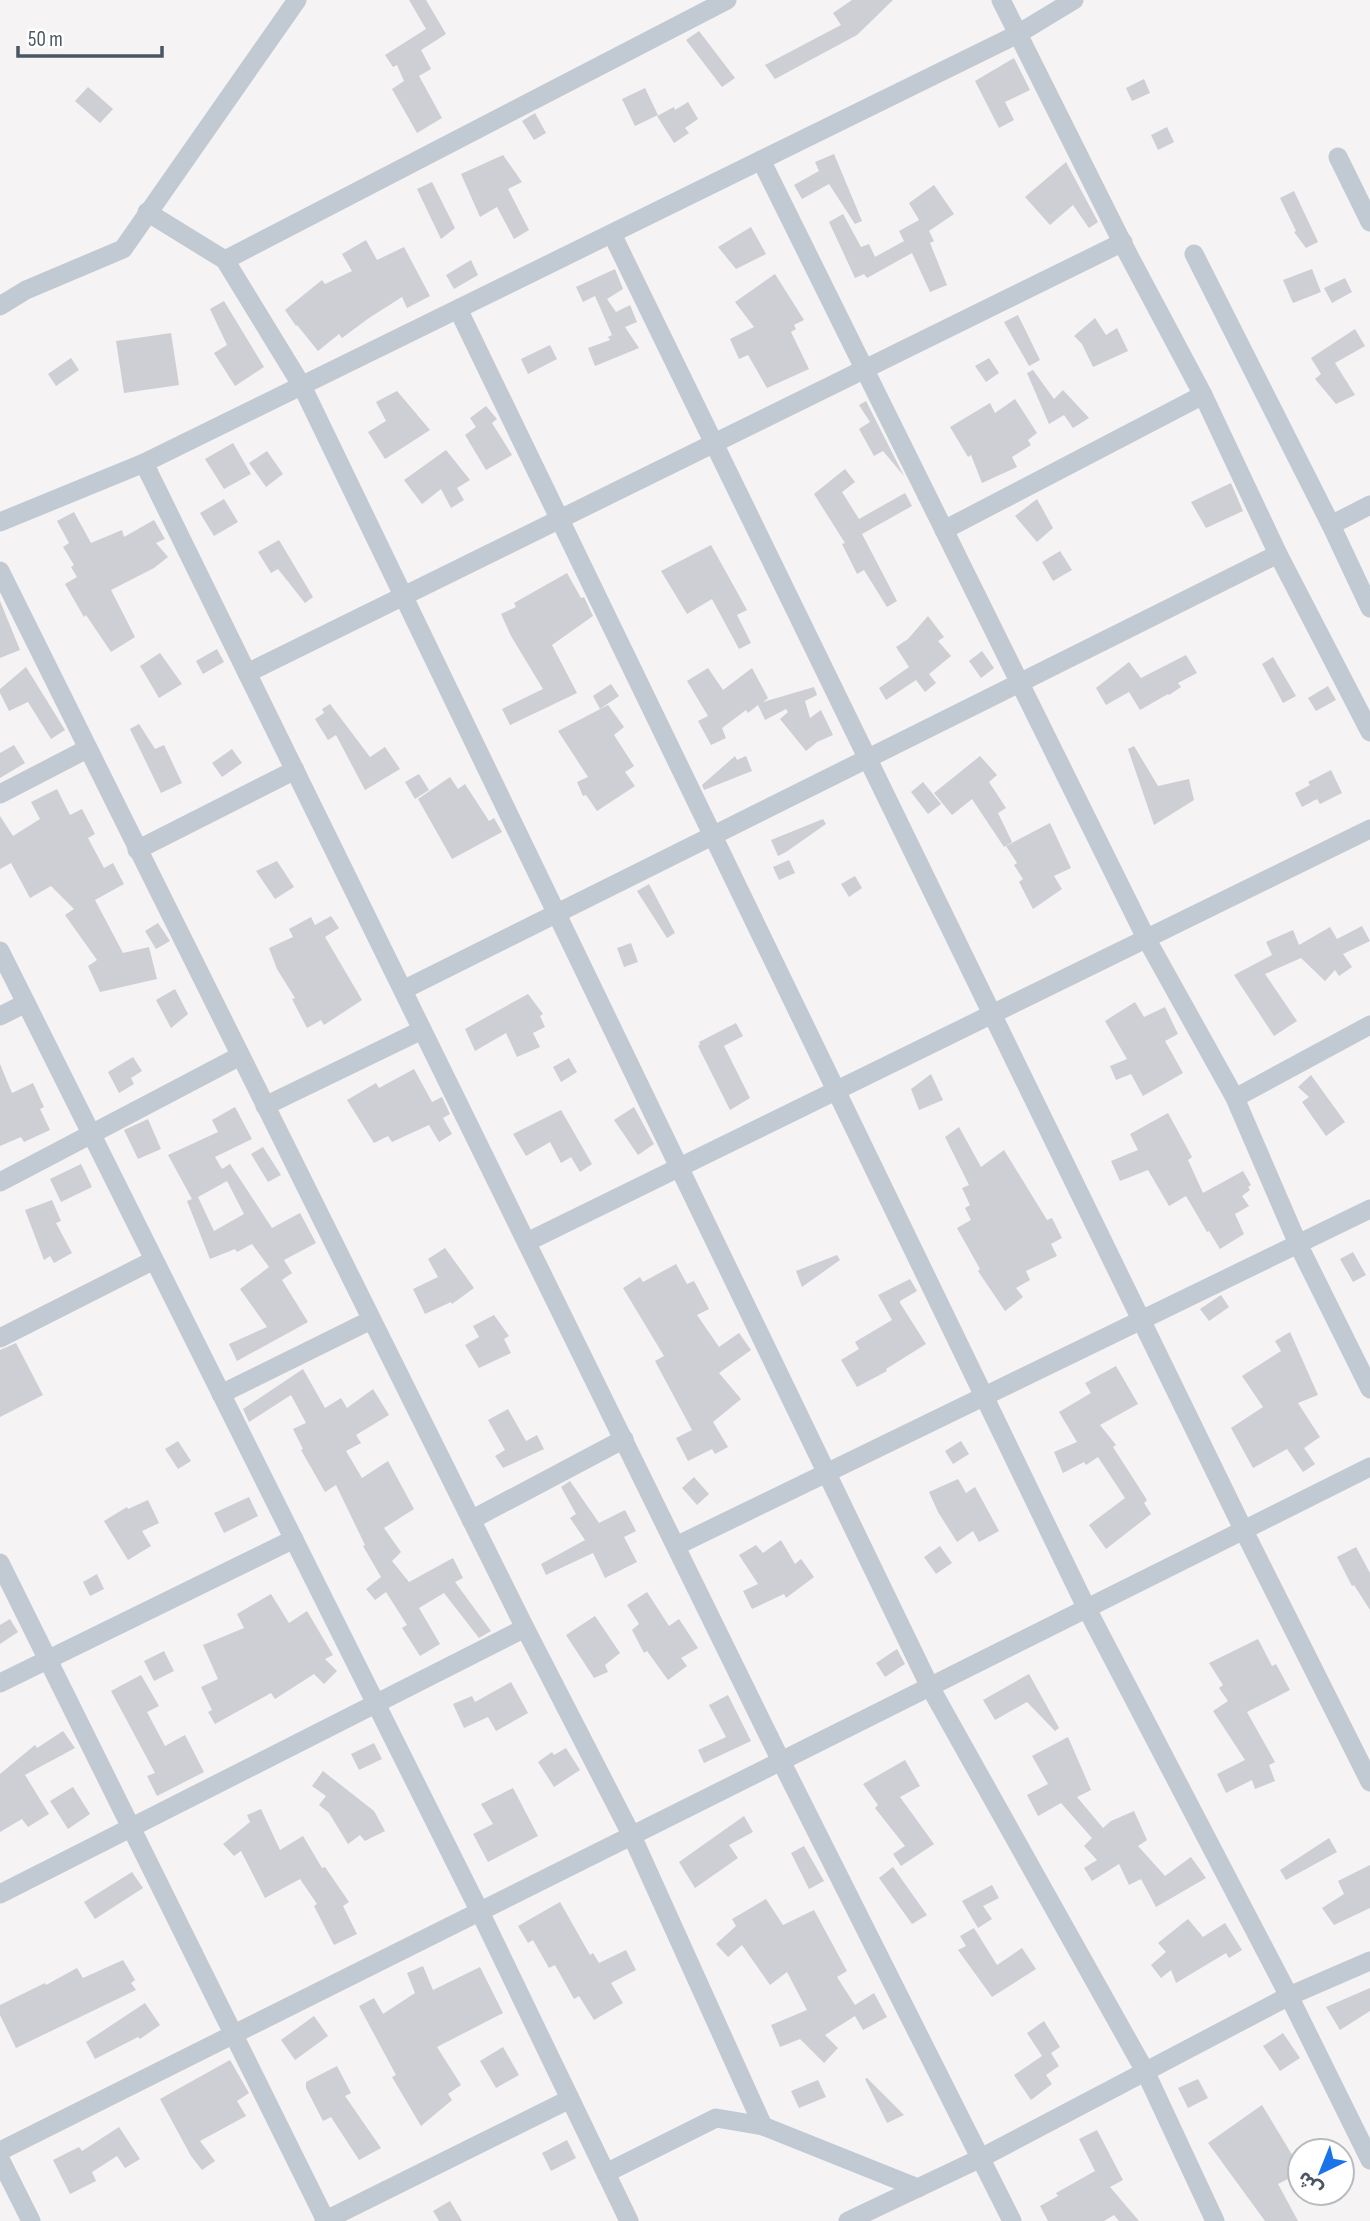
<svg xmlns="http://www.w3.org/2000/svg" width="1370" height="2221" font-family="'Sofia Sans Condensed','Noto Sans Arabic',sans-serif">
<style>
.building{fill:#cdcfd5;fill-rule:evenodd}
.lines{fill:none;stroke-linecap:round;stroke-linejoin:round}
.minor{stroke:#c1cad2;stroke-width:19}
</style>
<rect width="100%" height="100%" fill="#f5f3f3"/>
<g class="building">
<path d="M409,0H426L446,34L421,50L431,69L419,76L442,118L417,133L392,89L404,81L397,65L393,67L385,55L426,29Z"/>
<path d="M852,0H893L857,35L775,79L765,65L841,25L833,13Z"/>
<path d="M699,31L735,78L722,87L686,40Z"/>
<path d="M1014,58L1030,90L1005,102L1014,120L999,128L975,81Z"/>
<path d="M1144,79L1150,93L1132,101L1126,88Z"/>
<path d="M88,87L113,109L100,123L75,101Z"/>
<path d="M645,88L658,115L635,126L622,99Z"/>
<path d="M688,102L698,119L685,128L689,133L674,143L657,116L674,107L675,110Z"/>
<path d="M535,113L546,133L534,140L522,121Z"/>
<path d="M1167,127L1174,142L1158,150L1151,135Z"/>
<path d="M834,154L862,221L855,224L829,184L802,199L794,185L819,171L815,162Z"/>
<path d="M503,155L522,182L508,189L529,230L514,239L497,207L480,217L461,174Z"/>
<path d="M1066,162L1098,222L1089,228L1073,205L1050,225L1025,197Z"/>
<path d="M432,182L455,228L441,239L417,189Z"/>
<path d="M934,185L954,214L929,231L934,241L930,243L947,285L930,292L912,253L867,278L864,274L855,278L829,222L843,214L861,247L869,244L875,257L904,241L899,231L919,220L909,203Z"/>
<path d="M1294,191L1318,242L1306,248L1294,232L1296,231L1280,198Z"/>
<path d="M751,227L766,254L736,269L718,247Z"/>
<path d="M366,240L377,260L404,247L430,296L407,308L402,297L369,318L342,338L339,334L318,351L297,325L296,326L285,310L322,280L325,284L352,271L342,254Z"/>
<path d="M471,260L478,275L454,289L446,275Z"/>
<path d="M615,269L623,289L607,299L616,312L630,305L637,322L625,327L639,348L595,366L588,348L610,340L608,337L612,335L595,296L583,302L576,287Z"/>
<path d="M1312,269L1321,292L1293,303L1283,280Z"/>
<path d="M775,274L804,320L794,325L796,329L791,332L809,369L767,388L748,355L739,359L730,339L754,327L735,302Z"/>
<path d="M1345,278L1352,292L1332,303L1324,288Z"/>
<path d="M224,301L264,367L235,386L214,353L227,345L210,309Z"/>
<path d="M1018,315L1040,360L1029,366L1004,322Z"/>
<path d="M1095,318L1106,335L1117,328L1128,351L1093,367L1082,344L1074,336Z"/>
<path d="M1355,329L1365,346L1335,363L1355,395L1336,404L1315,379L1321,374L1311,358Z"/>
<path d="M171,333L179,385L124,393L116,341Z"/>
<path d="M550,345L557,359L528,374L521,359Z"/>
<path d="M71,358L79,370L56,386L48,374Z"/>
<path d="M989,358L999,373L986,382L975,366Z"/>
<path d="M1033,370L1054,399L1063,390L1089,418L1073,428L1064,415L1049,424L1027,373Z"/>
<path d="M397,391L430,430L385,459L368,432L386,421L376,402Z"/>
<path d="M1015,399L1037,433L1028,440L1031,445L1012,457L1017,467L982,483L971,455L968,457L950,427L990,403L995,413Z"/>
<path d="M866,401L904,476L883,451L874,456L859,429L870,422L859,405Z"/>
<path d="M486,406L497,419L492,423L512,455L486,470L465,435L476,427L470,418Z"/>
<path d="M233,443L251,474L224,489L205,459Z"/>
<path d="M446,450L470,480L457,488L464,500L451,508L441,489L422,504L404,480Z"/>
<path d="M267,451L283,474L266,487L249,463Z"/>
<path d="M845,469L855,482L842,492L859,519L905,493L912,506L862,534L897,601L887,607L864,570L857,574L842,544L845,543L814,494Z"/>
<path d="M1231,483L1243,511L1206,528L1191,502Z"/>
<path d="M224,499L238,522L214,536L200,513Z"/>
<path d="M1037,499L1053,528L1037,542L1015,516Z"/>
<path d="M74,512L91,543L122,530L124,537L154,520L165,539L156,543L168,557L154,568L111,590L135,637L111,652L86,615L84,617L65,584L77,577L71,567L74,565L63,547L69,543L57,521Z"/>
<path d="M279,540L313,597L305,603L278,569L271,573L258,552Z"/>
<path d="M711,545L747,610L737,615L751,643L739,649L712,599L687,614L661,571Z"/>
<path d="M1060,551L1072,570L1053,581L1042,562Z"/>
<path d="M567,573L581,598L584,597L593,616L552,645L577,693L510,725L502,709L543,689L511,636L501,614L516,607L514,603Z"/>
<path d="M0,601L20,650L0,658Z"/>
<path d="M928,616L944,637L938,641L951,656L929,674L936,683L925,692L916,680L886,700L879,688L909,667L896,647L908,639Z"/>
<path d="M217,649L224,662L203,674L196,661Z"/>
<path d="M982,651L994,668L981,678L969,661Z"/>
<path d="M160,653L182,684L159,698L140,666Z"/>
<path d="M1186,655L1197,673L1178,683L1181,687L1169,695L1168,694L1140,710L1129,692L1106,705L1096,688L1129,662L1141,678Z"/>
<path d="M1273,657L1296,696L1283,703L1262,664Z"/>
<path d="M26,667L65,730L51,739L28,702L9,711L0,693V689Z"/>
<path d="M708,668L723,690L752,668L768,698L763,702L814,687L817,695L805,701L810,718L821,710L833,735L817,742L806,751L780,719L788,712L786,709L765,720L758,705L748,713L746,710L722,728L726,738L711,745L698,721L708,716L687,681Z"/>
<path d="M611,684L619,696L600,709L593,696Z"/>
<path d="M1328,686L1336,700L1316,711L1308,698Z"/>
<path d="M330,704L370,757L385,747L400,769L365,790L336,735L328,740L315,719L324,713L322,709Z"/>
<path d="M608,705L624,727L614,735L634,766L625,772L635,786L597,811L586,795L583,796L577,782L588,777L558,731Z"/>
<path d="M139,724L155,749L164,745L182,783L161,793L130,729Z"/>
<path d="M14,745L25,763L0,778V753Z"/>
<path d="M1134,746L1158,786L1189,779L1194,800L1154,825L1128,749Z"/>
<path d="M232,749L242,763L222,777L212,763Z"/>
<path d="M735,756L737,760L746,756L752,771L704,790L702,785Z"/>
<path d="M980,756L997,775L989,782L1006,808L998,813L1012,842L1004,847L972,799L952,815L934,793Z"/>
<path d="M1331,770L1342,793L1320,804L1317,799L1302,807L1295,793L1310,785L1308,782Z"/>
<path d="M419,774L429,790L415,799L405,782Z"/>
<path d="M450,777L458,789L465,784L489,821L494,818L502,832L452,859L418,799Z"/>
<path d="M923,782L941,804L928,814L911,792Z"/>
<path d="M57,789L70,815L82,809L95,834L88,838L104,868L113,863L124,884L95,900L123,953L149,947L157,979L100,992L88,966L97,960L65,915L74,909L51,886L30,898L11,863L0,869V816L13,836L40,819L31,802Z"/>
<path d="M823,819L826,824L786,852L778,856L771,840Z"/>
<path d="M1050,823L1071,868L1054,876L1062,889L1033,909L1019,882L1023,879L1014,865L1017,863L1006,846Z"/>
<path d="M789,860L795,873L779,880L773,867Z"/>
<path d="M277,861L294,887L275,899L256,871Z"/>
<path d="M855,876L862,888L849,897L841,884Z"/>
<path d="M649,884L675,933L667,938L637,891Z"/>
<path d="M331,916L339,928L325,937L362,1000L324,1025L321,1020L307,1028L292,999L295,998L277,969L269,948L293,937L289,929L311,917L315,925Z"/>
<path d="M158,923L170,941L156,949L145,931Z"/>
<path d="M1362,926L1370,941L1343,954L1352,967L1339,976L1335,970L1325,981L1301,958L1265,974L1297,1021L1274,1036L1234,975L1272,955L1266,942L1293,930L1299,945L1330,927L1337,939Z"/>
<path d="M631,943L638,962L624,967L617,948Z"/>
<path d="M175,989L188,1014L171,1028L156,1000Z"/>
<path d="M528,994L543,1014L540,1016L545,1027L533,1033L540,1047L517,1057L506,1033L475,1051L465,1029Z"/>
<path d="M1135,1002L1144,1017L1165,1007L1178,1034L1165,1041L1183,1073L1143,1096L1131,1074L1116,1080L1110,1066L1127,1059L1105,1021Z"/>
<path d="M736,1023L743,1036L724,1046L750,1098L730,1110L698,1046L700,1044L699,1042Z"/>
<path d="M133,1057L142,1071L131,1078L134,1084L119,1093L108,1072Z"/>
<path d="M569,1058L577,1072L561,1082L553,1067Z"/>
<path d="M0,1064L12,1093L33,1083L44,1107L40,1109L50,1130L24,1142L21,1137L0,1146Z"/>
<path d="M414,1069L432,1102L442,1097L450,1114L443,1118L452,1134L439,1142L429,1125L392,1142L388,1136L374,1143L347,1100L376,1083L379,1088Z"/>
<path d="M931,1074L943,1100L919,1110L911,1089Z"/>
<path d="M1311,1075L1345,1122L1326,1136L1302,1102L1309,1097L1298,1087Z"/>
<path d="M235,1107L252,1139L215,1157L222,1169L230,1164L272,1228L300,1213L316,1243L284,1260L292,1273L282,1280L308,1322L237,1361L229,1344L267,1327L240,1289L269,1267L252,1244L237,1252L235,1249L210,1259L187,1201L192,1199L168,1155L218,1132L212,1120ZM227,1181L244,1214L214,1231L198,1197Z"/>
<path d="M634,1107L654,1144L638,1155L614,1120Z"/>
<path d="M561,1110L592,1164L580,1172L571,1157L561,1163L550,1142L526,1156L513,1134Z"/>
<path d="M1168,1113L1192,1157L1188,1160L1203,1193L1243,1171L1251,1185L1248,1187L1250,1190L1242,1196L1249,1206L1235,1214L1244,1234L1220,1249L1209,1231L1207,1232L1186,1196L1169,1206L1148,1170L1120,1181L1111,1161L1138,1150L1130,1134Z"/>
<path d="M148,1119L161,1149L138,1159L124,1130Z"/>
<path d="M959,1127L981,1167L1004,1150L1047,1220L1052,1218L1062,1238L1051,1244L1057,1256L1026,1271L1030,1280L1016,1288L1023,1297L1005,1311L978,1271L980,1269L957,1228L971,1220L965,1208L970,1205L962,1188L969,1185L945,1137Z"/>
<path d="M263,1147L281,1175L268,1182L251,1154Z"/>
<path d="M81,1164L92,1187L61,1202L50,1179Z"/>
<path d="M52,1200L61,1221L56,1223L72,1253L54,1263L50,1256L44,1260L25,1210Z"/>
<path d="M445,1248L474,1288L452,1304L451,1302L425,1314L413,1289L438,1277L428,1259Z"/>
<path d="M1353,1252L1366,1275L1353,1282L1340,1259Z"/>
<path d="M837,1255L840,1260L802,1287L796,1271Z"/>
<path d="M676,1264L687,1284L694,1281L709,1309L697,1315L719,1347L739,1333L751,1350L719,1373L741,1399L713,1422L728,1447L715,1454L712,1449L688,1461L676,1438L692,1430L655,1361L664,1356L623,1288L640,1277L643,1282Z"/>
<path d="M910,1279L917,1291L900,1301V1303L926,1344L886,1369L887,1371L857,1387L841,1360L859,1349L855,1342L892,1320L878,1295Z"/>
<path d="M1221,1295L1229,1307L1209,1321L1200,1309Z"/>
<path d="M494,1315L509,1336L504,1339L511,1353L479,1368L465,1345L479,1337L473,1326Z"/>
<path d="M1290,1332L1318,1395L1298,1403L1320,1437L1304,1448L1315,1464L1303,1472L1287,1449L1253,1468L1231,1428L1263,1407L1242,1376L1281,1351L1275,1341Z"/>
<path d="M16,1343L43,1395L0,1417V1350Z"/>
<path d="M1116,1366L1138,1404L1100,1425L1116,1445L1113,1447L1147,1500L1144,1503L1151,1514L1106,1549L1089,1525L1125,1498L1098,1457L1086,1465L1084,1462L1063,1473L1054,1452L1077,1442L1059,1412L1091,1393L1085,1383Z"/>
<path d="M303,1369L325,1408L341,1398L347,1408L373,1389L389,1415L356,1435L361,1443L346,1451L362,1478L388,1461L414,1509L384,1528L401,1552L392,1561L409,1582L453,1558L463,1578L455,1582L491,1631L479,1638L444,1593L419,1608L440,1644L420,1656L402,1628L407,1625L386,1592L375,1600L366,1589L381,1577L363,1546L365,1545L336,1485L325,1492L301,1450L303,1449L293,1429L306,1423L291,1395L249,1422L243,1409Z"/>
<path d="M508,1409L526,1441L537,1435L544,1449L503,1468L495,1456L505,1450L488,1420Z"/>
<path d="M178,1441L191,1461L178,1469L165,1449Z"/>
<path d="M961,1441L969,1454L953,1464L945,1451Z"/>
<path d="M694,1477L709,1494L697,1505L682,1488Z"/>
<path d="M958,1479L966,1493L975,1487L999,1531L979,1542L973,1531L957,1542L938,1512L929,1492Z"/>
<path d="M570,1481L599,1523L625,1510L636,1531L624,1537L637,1562L605,1578L593,1553L546,1575L541,1564L585,1540L570,1518L576,1514L561,1487Z"/>
<path d="M249,1497L258,1516L224,1533L214,1513Z"/>
<path d="M148,1500L159,1523L142,1531L151,1546L128,1560L104,1521L127,1507L128,1509Z"/>
<path d="M781,1540L795,1564L801,1559L814,1577L786,1598L784,1594L752,1609L743,1591L758,1584L739,1555L756,1545L763,1553Z"/>
<path d="M940,1546L952,1563L936,1574L924,1557Z"/>
<path d="M1356,1547L1370,1573V1610L1354,1585L1352,1586L1337,1557Z"/>
<path d="M97,1574L104,1589L90,1596L83,1582Z"/>
<path d="M647,1592L669,1626L679,1619L698,1648L681,1658L687,1666L668,1680L647,1651L644,1653L632,1630L639,1624L627,1605Z"/>
<path d="M271,1594L289,1623L307,1611L333,1655L325,1659L337,1671L324,1684L314,1674L275,1699L271,1693L215,1724L208,1712L212,1710L201,1687L218,1679L203,1645L244,1628L237,1614Z"/>
<path d="M595,1616L620,1653L605,1665L608,1672L594,1678L566,1635Z"/>
<path d="M10,1619L18,1632L0,1644V1625Z"/>
<path d="M1258,1639L1272,1666L1276,1664L1290,1690L1247,1712L1275,1762L1269,1765L1275,1781L1255,1789L1252,1780L1226,1793L1217,1774L1245,1760L1213,1711L1228,1701L1219,1688L1223,1685L1209,1663Z"/>
<path d="M897,1649L905,1664L885,1677L876,1663Z"/>
<path d="M164,1651L174,1671L154,1681L144,1661Z"/>
<path d="M1029,1674L1059,1728L1055,1731L1027,1702L995,1720L983,1700Z"/>
<path d="M141,1675L159,1706L147,1712L165,1746L185,1735L204,1772L157,1796L147,1776L155,1773L111,1691Z"/>
<path d="M511,1682L528,1713L496,1731L488,1717L464,1728L453,1704L472,1696L475,1702Z"/>
<path d="M728,1695L751,1741L704,1763L698,1750L726,1737L709,1705Z"/>
<path d="M63,1731L75,1748L25,1775L49,1814L28,1827L22,1819L0,1832V1774L35,1745L37,1748Z"/>
<path d="M1068,1737L1091,1790L1077,1797L1103,1828L1111,1821L1134,1811L1147,1840L1138,1846L1165,1876L1191,1857L1206,1878L1156,1907L1141,1879L1129,1885L1119,1864L1092,1881L1084,1868L1097,1860L1084,1846L1092,1838L1061,1803L1038,1816L1027,1795L1048,1784L1032,1756Z"/>
<path d="M374,1743L382,1759L359,1770L351,1754Z"/>
<path d="M566,1748L580,1770L554,1787L538,1762L552,1752L554,1755Z"/>
<path d="M905,1760L920,1786L900,1797L934,1844L901,1866L893,1854L905,1846L875,1808L878,1805L863,1784Z"/>
<path d="M323,1771L374,1811L385,1831L365,1841L360,1835L348,1844L329,1813L319,1805L326,1796L312,1786Z"/>
<path d="M73,1787L90,1814L68,1829L50,1801Z"/>
<path d="M513,1788L538,1836L488,1862L473,1834L493,1824L481,1804Z"/>
<path d="M261,1809L280,1850L303,1836L322,1868L325,1867L349,1902L343,1906L357,1934L334,1945L314,1906L317,1904L300,1879L265,1898L241,1851L234,1856L223,1844L250,1822L247,1815Z"/>
<path d="M744,1816L753,1832L729,1845L738,1858L695,1888L679,1862Z"/>
<path d="M1329,1838L1337,1852L1286,1880L1280,1870Z"/>
<path d="M804,1846L824,1881L809,1889L791,1853Z"/>
<path d="M1370,1865V1908L1334,1925L1322,1908L1344,1894L1338,1881Z"/>
<path d="M893,1867L927,1915L912,1924L879,1878Z"/>
<path d="M132,1872L143,1888L95,1919L84,1902Z"/>
<path d="M992,1885L999,1898L983,1906L992,1919L978,1928L962,1901Z"/>
<path d="M766,1899L783,1925L814,1910L847,1971L837,1977L855,2005L874,1993L887,2017L863,2030L855,2016L825,2035L838,2048L824,2063L800,2039L780,2047L771,2025L807,2010L787,1972L770,1985L742,1945L728,1957L716,1944L736,1926L732,1919Z"/>
<path d="M560,1902L590,1955L593,1953L599,1963L626,1950L636,1970L611,1983L623,2003L594,2020L579,1996L574,1999L555,1965L549,1968L533,1940L528,1943L518,1926Z"/>
<path d="M1188,1919L1203,1937L1225,1923L1242,1950L1229,1958L1226,1953L1176,1983L1171,1970L1161,1978L1151,1965L1166,1952L1158,1943Z"/>
<path d="M974,1928L997,1965L1022,1948L1036,1969L992,1997L958,1950L966,1946L960,1936Z"/>
<path d="M123,1960L135,1980L131,1983L136,1990L16,2048L0,2015V2005L45,1983L46,1985L77,1968L83,1978Z"/>
<path d="M423,1966L433,1990L480,1967L503,2013L437,2047L461,2085L448,2094L452,2100L421,2126L392,2077L396,2075L359,2006L374,1998L383,2014L415,1993L407,1973Z"/>
<path d="M1370,1988V2011L1340,2030L1326,2007Z"/>
<path d="M145,2003L160,2025L140,2039L138,2037L95,2059L86,2042Z"/>
<path d="M314,2016L328,2036L295,2060L281,2040Z"/>
<path d="M1044,2021L1060,2047L1051,2053L1059,2066L1046,2075L1052,2084L1031,2100L1014,2075L1042,2056L1027,2033Z"/>
<path d="M1283,2033L1300,2058L1280,2071L1263,2046Z"/>
<path d="M503,2047L519,2075L496,2088L480,2061Z"/>
<path d="M230,2060L249,2093L237,2101L246,2116L200,2141L215,2161L202,2170L191,2156L160,2099Z"/>
<path d="M337,2066L351,2093L345,2096L381,2148L359,2160L331,2117L323,2121L306,2088V2082Z"/>
<path d="M867,2078L904,2115L887,2123L865,2079Z"/>
<path d="M1198,2079L1208,2098L1188,2108L1178,2088Z"/>
<path d="M818,2080L826,2097L799,2108L791,2091Z"/>
<path d="M1262,2105L1294,2158L1300,2155V2173L1278,2184L1298,2221H1265L1208,2143Z"/>
<path d="M119,2127L140,2159L125,2168L117,2156L92,2172L96,2181L70,2194L53,2160L79,2147L82,2151Z"/>
<path d="M1097,2130L1123,2180L1110,2187L1139,2221H1119L1114,2215L1104,2221H1048L1040,2206L1058,2196L1056,2193L1095,2171L1079,2139Z"/>
<path d="M567,2140L576,2158L551,2171L542,2153Z"/>
<path d="M450,2201L462,2221H439L433,2211Z"/>
</g>
<g class="lines">
<g class="minor">
<path d="M1001,0L1128,254L1203,395L1278,554L1370,732"/>
<path d="M1338,157L1370,222"/>
<path d="M761,160L1146,938L1235,1098L1298,1244L1370,1389"/>
<path d="M147,212L225,260L302,386L930,1687L1145,2071L1215,2221"/>
<path d="M612,234L1244,1531L1370,1782"/>
<path d="M1194,254L1331,525L1370,608"/>
<path d="M225,260L727,0"/>
<path d="M0,306L26,290L123,249L297,0"/>
<path d="M458,309L1087,1609L1289,1996L1370,2160"/>
<path d="M144,463L781,1761L1012,2221"/>
<path d="M0,522L144,463L1018,34L1074,0"/>
<path d="M1331,525L1370,505"/>
<path d="M944,530L1203,395"/>
<path d="M0,571L525,1628L632,1836L763,2126"/>
<path d="M247,673L1123,242"/>
<path d="M0,794L87,749"/>
<path d="M137,850L295,770"/>
<path d="M0,951L480,1912L629,2221"/>
<path d="M403,990L1278,554"/>
<path d="M0,1016L26,1003"/>
<path d="M1235,1098L1370,1025"/>
<path d="M265,1106L422,1030"/>
<path d="M0,1182L240,1056"/>
<path d="M527,1242L1370,829"/>
<path d="M0,1338L154,1260"/>
<path d="M221,1394L371,1320"/>
<path d="M471,1520L624,1439"/>
<path d="M676,1546L1370,1209"/>
<path d="M0,1563L326,2221"/>
<path d="M0,1683L294,1539"/>
<path d="M0,1894L525,1628"/>
<path d="M0,2151L1370,1467"/>
<path d="M0,2159L31,2221"/>
<path d="M606,2173L716,2118L763,2126L918,2188"/>
<path d="M324,2221L570,2099"/>
<path d="M848,2221L981,2158L1289,1996L1370,1961"/>
</g>
</g>
<g transform="translate(1321 2172) rotate(223)"><circle r="33" fill="#ffffff" stroke="#b7bbc0" stroke-width="2"/>
<path d="M0-5L12 26L0 18L-12 26Z" fill="#1a73e8"/>
<text y="-10" font-size="19" font-weight="bold" text-anchor="middle" fill="#4a5661">ش</text>
</g>
<path d="M18 46v10h144v-10" fill="none" stroke="#4a5661" stroke-width="3.5"/>
<text x="28" y="46" font-size="21" fill="#4a5661" stroke="#ffffff" stroke-width="5" paint-order="stroke">50 m</text>
</svg>
